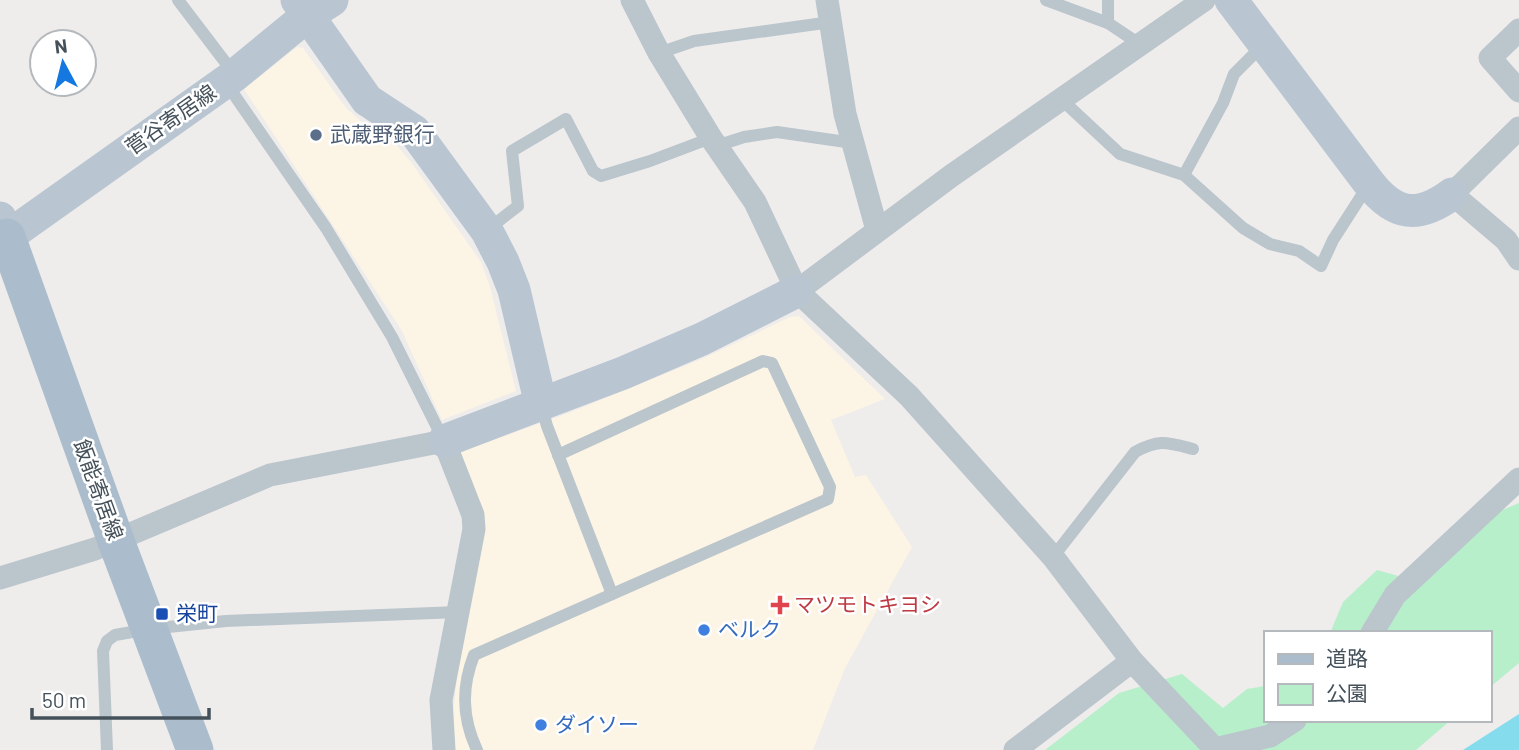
<svg xmlns="http://www.w3.org/2000/svg" width="1519" height="750" font-family="Barlow,'Noto Sans JP',sans-serif">
<style>
.commercial{fill:#fcf4e4}
.green{fill:#b8efcb}
.water{fill:#84dced}
.lines{fill:none;stroke-linecap:round;stroke-linejoin:round}
.lane{stroke:#bac5cc;stroke-width:12}
.street{stroke:#bac5cc;stroke-width:23}
.secondary{stroke:#b9c6d1;stroke-width:33}
.primary{stroke:#abbdcc;stroke-width:37}
.service-dot{fill:#5c6f8a;stroke:#fff;stroke-width:2.5}
.health-dot{fill:#e0444e;stroke:#fff;stroke-width:2.5}
.transit-dot{fill:#1a4fb4;stroke:#fff;stroke-width:2.5}
.shop-dot{fill:#3f7fe0;stroke:#fff;stroke-width:2.5}
.labels{text-anchor:middle;stroke-width:5;stroke-linejoin:round;paint-order:stroke}
.street-label{font-size:21px;fill:#44515a;stroke:#fff}
.service-label{font-size:21px;fill:#4e5e75;stroke:#fff;text-anchor:start}
.health-label{font-size:21px;fill:#be3a42;stroke:#fff;text-anchor:start}
.transit-label{font-size:21px;fill:#164399;stroke:#fff;text-anchor:start}
.shop-label{font-size:21px;fill:#366cbe;stroke:#fff;text-anchor:start}
</style>
<rect width="100%" height="100%" fill="#efecec"/>
<g class="commercial">
<path d="M297,47L303,48L346,108L367,126L393,141L411,162L481,262L490,287L516,391L442,420L402,331L244,89Z"/>
<path d="M799,316L885,399L831,420L855,477L866,475L912,547L845,668L813,750H453L452,724L458,666L484,533L457,453L566,414L704,358L790,317Z"/>
</g>
<g class="green">
<path d="M1519,503V663L1489,688V633H1330L1343,602L1377,570L1402,577L1448,533Z"/>
<path d="M1182,674L1223,708L1247,689L1265,686V720H1451L1416,750H1045L1119,693Z"/>
</g>
<path class="water" d="M1519,714V750H1463Z"/>
<g class="lines">
<g class="lane">
<path d="M178,0L235,75"/>
<path d="M1046,0L1108,23L1141,45"/>
<path d="M1108,0V23"/>
<path d="M659,53L694,41L831,22"/>
<path d="M226,83L326,228L392,337L444,441"/>
<path d="M1062,100L1120,154L1184,175L1243,228L1270,244L1299,251L1321,266L1333,240L1369,184"/>
<path d="M716,146L744,137L777,132L853,143"/>
<path d="M1184,175L1223,103L1234,74L1263,45"/>
<path d="M487,230L518,206L512,151L566,119L593,171L601,176L650,161L711,138"/>
<path d="M541,405L547,426L612,594"/>
<path d="M1053,557L1135,452C1159,439 1166,442 1193,449"/>
<path d="M107,750L103,651L107,641L115,635L149,629L226,621L459,612"/>
<path d="M477,750C462,718 461,688 474,655L828,499L830,487L772,363L763,361L558,455"/>
</g>
<g class="street">
<path d="M632,0L659,53L711,138L755,202L797,291L909,396L1053,557L1132,661L1215,749L1270,736L1295,720"/>
<path d="M827,0L845,114L877,230"/>
<path d="M1519,30L1490,58L1519,91"/>
<path d="M1519,128L1452,194L1506,240L1519,259"/>
<path d="M797,291L951,176L1204,0"/>
<path d="M0,578L95,549L270,475L444,441L473,515L474,529L441,700L444,750"/>
<path d="M1372,633L1395,595L1519,479"/>
<path d="M1015,750L1132,661"/>
</g>
<g class="secondary">
<path d="M297,0L367,100L414,131L487,231L503,262L514,290L541,405"/>
<path d="M1231,0L1369,183C1395,216 1418,219 1452,194"/>
<path d="M0,218L7,237L235,75L307,16L332,0"/>
<path d="M444,441L623,373L702,339L797,291"/>
</g>
<path class="primary" d="M0,242L7,237L116,541L195,750"/>
</g>
<circle class="service-dot" cx="316" cy="135" r="7"/>
<path class="health-dot" d="M776.5 594.5h7v7h7v7h-7v7h-7v-7h-7v-7h7z"/>
<rect class="transit-dot" x="155" y="607" width="14" height="14" rx="3.5"/>
<g class="shop-dot">
<circle cx="704" cy="630" r="7"/>
<circle cx="541" cy="725" r="7"/>
</g>
<g class="labels">
<g class="street-label">
<text transform="translate(171 120) rotate(-35)" y="7">菅谷寄居線</text>
<text transform="translate(98 490) rotate(70)" y="7">飯能寄居線</text>
</g>
<g class="service-label">
<text x="330" y="142">武蔵野銀行</text>
</g>
<g class="health-label">
<text x="794" y="612">マツモトキヨシ</text>
</g>
<g class="transit-label">
<text x="176" y="621">栄町</text>
</g>
<g class="shop-label">
<text x="718" y="637">ベルク</text>
<text x="555" y="732">ダイソー</text>
</g>
</g>
<rect x="1264" y="631" width="228" height="91" fill="#ffffff" stroke="#b4b9bd" stroke-width="2"/>
<rect x="1278" y="654" width="35" height="10" fill="#abbdcc" stroke="#b4b9bd" stroke-width="2"/>
<text x="1326" y="666" font-size="21" fill="#44515a">道路</text>
<rect x="1278" y="684" width="35" height="21" fill="#b8efcb" stroke="#b4b9bd" stroke-width="2"/>
<text x="1326" y="701" font-size="21" fill="#44515a">公園</text>
<g transform="translate(63 63) rotate(353)"><circle r="33" fill="#ffffff" stroke="#b4b9bd" stroke-width="2"/>
<path d="M0-5L12 26L0 18L-12 26Z" fill="#1578e0"/>
<text y="-10" font-size="19" font-weight="bold" text-anchor="middle" fill="#44515a">N</text>
</g>
<path d="M32 708v10h177v-10" fill="none" stroke="#44515a" stroke-width="3.5"/>
<text x="42" y="708" font-size="21" fill="#44515a" stroke="#ffffff" stroke-width="5" paint-order="stroke">50 m</text>
</svg>
